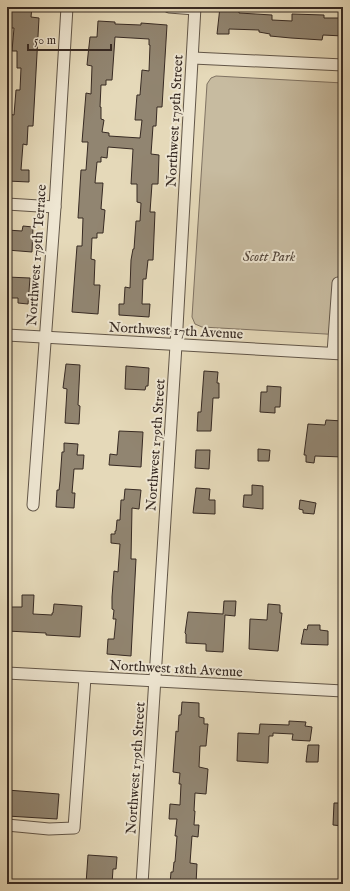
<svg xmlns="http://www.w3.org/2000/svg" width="350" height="891" font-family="'IM FELL English',serif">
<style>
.green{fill:#c7bba0;stroke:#7f7262}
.building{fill:#918571;stroke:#372a23;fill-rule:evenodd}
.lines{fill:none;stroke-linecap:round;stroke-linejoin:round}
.minor-casing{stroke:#625648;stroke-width:13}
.minor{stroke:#eee6d2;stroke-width:11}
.labels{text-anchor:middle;stroke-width:4;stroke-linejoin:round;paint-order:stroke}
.street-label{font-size:14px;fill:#372a23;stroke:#eee6d2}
.park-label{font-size:14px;font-style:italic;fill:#54473c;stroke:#eee6d2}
</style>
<rect width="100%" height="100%" fill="#e5d9b9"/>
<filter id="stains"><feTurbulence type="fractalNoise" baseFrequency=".005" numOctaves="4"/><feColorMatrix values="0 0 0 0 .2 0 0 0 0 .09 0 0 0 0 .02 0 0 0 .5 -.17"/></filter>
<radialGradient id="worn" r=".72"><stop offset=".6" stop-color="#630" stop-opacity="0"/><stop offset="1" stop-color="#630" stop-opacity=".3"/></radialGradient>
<path class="green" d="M216,76L343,83V335L202,327L195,324L192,317L207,84L211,78Z"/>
<g class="building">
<path d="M10,7H32L31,17L39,18L33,126H28L27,145L23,144L21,170H29V182L7,181L8,114L14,115L16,90H20L21,68H17V51H12L14,28H8Z"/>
<path d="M220,7L239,8V13L272,15V20L292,21V14L324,15V18H343V36L323,35L322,40L291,38L270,36V34L259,32V30L229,29V34H217Z"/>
<path d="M98,21L115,22V24L141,25V23L167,25L162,107H157L156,126H153L151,154L159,155L158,184H152L150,212H155L153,260H148L146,279H143L142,304H150L149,317L119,315V304H124L125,287L130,288L131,260L133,249H134L136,221H140L141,203L137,202V184H131L133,149L108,147L107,158L101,157V162H97L95,183H103L101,209L105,210L103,233H97V238H92L91,259L95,260L94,285H100L98,314L72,312L77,246H82L83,218H78L81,170H86L88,142H82L86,93L91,94L92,66L87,65L88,55L90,37H97ZM115,37L149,39V45H150L149,71L142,70L140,95H137L135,120H142L140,138L109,136V133L102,132L104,120L101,119V107H100L101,85H106V80H112Z"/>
<path d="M23,226L33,227L32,252L7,250V230L22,231Z"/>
<path d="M7,277L30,278L28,304L18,303V298H7Z"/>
<path d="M66,364L80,365L78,405L80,406L79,424L65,423L67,389L63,388Z"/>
<path d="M126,366L149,368L148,386H146L145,390L125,389Z"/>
<path d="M204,371L218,372L217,383H219V398H213L211,431H197L198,412H201Z"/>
<path d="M267,386L281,387L280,407H275V413L260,412L261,392H267Z"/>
<path d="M326,420L343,421V457L315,456L314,463L306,462V455H304L308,424L325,425Z"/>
<path d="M119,431L143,432L141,467L109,465L110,454L117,455Z"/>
<path d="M64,443L78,444L77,455H84L83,469H74L72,493H75L74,508L56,507L57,490H59L60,481L62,452H64Z"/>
<path d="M258,449L270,450L269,461H258Z"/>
<path d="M196,450H210L209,469L195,468Z"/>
<path d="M252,485L263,486V509L243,507L244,495H252Z"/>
<path d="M196,488L210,489L209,500H215V514L193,513Z"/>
<path d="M125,489L141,490L139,509L132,508L131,559H136L131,656L107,654L108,639H114L116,619H113L114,610L112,609V597L114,571L118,572L120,544L111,543V534H115V531H116L117,520H120L121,500H124Z"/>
<path d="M300,500L316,503L314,514L303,513V510L299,509Z"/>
<path d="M22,595H34L33,614L52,615V613H53L54,604L82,606L80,637L46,635V633L7,631V607H22Z"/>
<path d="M224,601H236L235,616L225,615L223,652L206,651V644L186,643V634L185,633L188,612L223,614Z"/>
<path d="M268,604L280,605V613H282L278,651L249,649L250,619L267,620Z"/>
<path d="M308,625H320V630L328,631V645L301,644L304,629L307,630Z"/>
<path d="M182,702L199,703V717L204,718V724H208L206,746H200L199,767L208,769L206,794L195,793L194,811H195L194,825H199L198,837L192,836L190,863L197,864L196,884H170L171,872H173L174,862H175L177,836H175L177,819H169L170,804L180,805L181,784H179L180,773L173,772L176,731L178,732L179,715H181Z"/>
<path d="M289,721L306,722L305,726L312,727L310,741L292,740L293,734L273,733V736H269L268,763L237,761L238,733L259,734L260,724L289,725Z"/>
<path d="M308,745H319L318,762H306Z"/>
<path d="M7,790L59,794L57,819L7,816Z"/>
<path d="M334,803H343V826L333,825Z"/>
<path d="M88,855L117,857L116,869H113L112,884H86Z"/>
</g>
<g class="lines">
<defs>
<g id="minor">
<path d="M169,7L195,9"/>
<path d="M193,58L343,65"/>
<path d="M7,204L55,207"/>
<path d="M7,335L343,354"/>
<path d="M333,353L338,283H343"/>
<path d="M33,505L55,207L67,7"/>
<path d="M7,673L343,691"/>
<path d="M7,825L49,829L74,828L85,678"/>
<path d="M142,884L176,345L195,7"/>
</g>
</defs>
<use href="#minor" class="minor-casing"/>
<use href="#minor" class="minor"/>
</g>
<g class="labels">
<g class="street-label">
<text transform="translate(174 121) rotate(-87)" y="5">Northwest 179th Street</text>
<text transform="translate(36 255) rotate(-86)" y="5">Northwest 179th Terrace</text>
<text transform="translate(176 330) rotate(3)" y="5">Northwest 17th Avenue</text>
<text transform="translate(155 445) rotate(-86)" y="5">Northwest 179th Street</text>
<text transform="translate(176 668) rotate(3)" y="5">Northwest 18th Avenue</text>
<text transform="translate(135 768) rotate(-86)" y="5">Northwest 179th Street</text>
</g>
<g class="park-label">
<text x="269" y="261">Scott Park</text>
</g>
</g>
<rect width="350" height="891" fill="none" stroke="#e5d9b9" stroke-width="24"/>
<rect x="8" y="8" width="334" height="875" fill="none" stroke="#372a23" stroke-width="2"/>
<rect x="12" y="12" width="326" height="867" fill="none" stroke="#372a23"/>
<path d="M28 44v6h83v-6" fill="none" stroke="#372a23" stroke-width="2"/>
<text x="34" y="44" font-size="12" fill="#372a23" stroke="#eee6d2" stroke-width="3" paint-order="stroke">50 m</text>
<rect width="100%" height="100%" filter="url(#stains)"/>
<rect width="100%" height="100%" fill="url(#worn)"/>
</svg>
